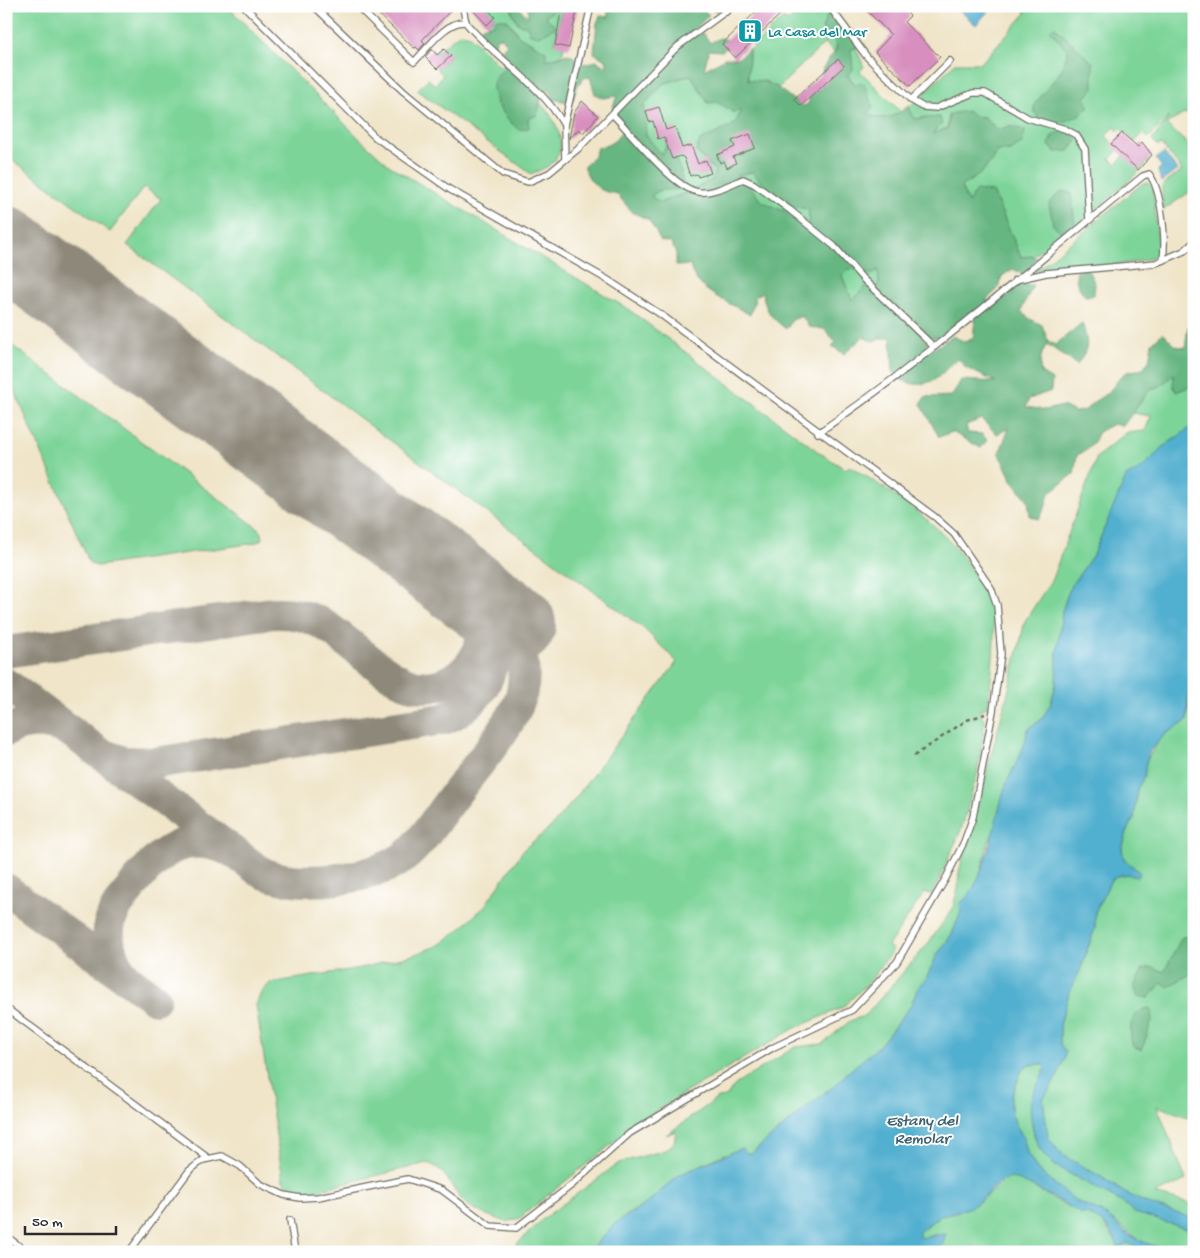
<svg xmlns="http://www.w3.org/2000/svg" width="1200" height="1258" font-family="'Gochi Hand',sans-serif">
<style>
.green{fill:#7dd499;stroke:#548062}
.forest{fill:#66b681;stroke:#487056;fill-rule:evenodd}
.water{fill:#51afcf;stroke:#3e6d7d}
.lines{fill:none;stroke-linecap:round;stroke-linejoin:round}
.taxiway{stroke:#8e887a;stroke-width:32}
.runway{stroke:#8e887a;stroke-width:82}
.building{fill:#d88fbf}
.service-casing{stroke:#706c62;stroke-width:8}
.path{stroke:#706c62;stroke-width:2.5;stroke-dasharray:4 4;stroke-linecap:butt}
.service{stroke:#fff;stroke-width:5.5}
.labels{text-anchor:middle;stroke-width:4;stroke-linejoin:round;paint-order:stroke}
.culture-label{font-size:15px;fill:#0d838f;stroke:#fff;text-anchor:start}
.water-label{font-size:16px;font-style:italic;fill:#3a606d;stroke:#fff}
</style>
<rect width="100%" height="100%" fill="#fff"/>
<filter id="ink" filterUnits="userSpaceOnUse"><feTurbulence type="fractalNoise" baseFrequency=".02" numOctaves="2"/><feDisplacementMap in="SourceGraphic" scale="10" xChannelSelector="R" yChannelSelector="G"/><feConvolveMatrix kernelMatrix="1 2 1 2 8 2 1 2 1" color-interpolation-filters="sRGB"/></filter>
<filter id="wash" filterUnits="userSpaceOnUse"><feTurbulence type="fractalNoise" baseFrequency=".0096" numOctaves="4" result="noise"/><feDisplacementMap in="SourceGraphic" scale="20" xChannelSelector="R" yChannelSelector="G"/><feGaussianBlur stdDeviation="1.12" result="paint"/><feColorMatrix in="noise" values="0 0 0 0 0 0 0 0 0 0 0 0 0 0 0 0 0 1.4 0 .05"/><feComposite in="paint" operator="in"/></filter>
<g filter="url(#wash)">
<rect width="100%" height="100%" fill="#f0e5c9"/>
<g class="green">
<path d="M6,6H227L361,140L390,166L628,309L820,453L845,469L850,466C901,499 946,525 977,579C982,589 990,599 992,610C997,641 991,676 988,706L979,711L985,721L977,775L961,830L932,895L925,892L888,946L893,950L870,981L842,1008L795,1028L683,1094L638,1123L532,1208L520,1218L506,1222C493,1217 475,1212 464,1202C450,1189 448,1169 427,1163L310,1192C298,1191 289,1192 283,1180L256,1005L261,993L270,983L361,968L413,955L439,945L458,931L484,907L524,849L550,828L574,800L677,662L643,628L127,245L161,199L144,187L110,232L6,155Z"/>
<path d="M484,6H512V12L518,24L552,12L551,6H562L555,44L564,47L562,55L546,60L537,46L519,36L512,25H487L495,17Z"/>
<path d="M792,6H821L828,14L822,29C830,34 840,43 834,53L825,43L778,88L765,81H748L749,51L783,18L788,22L797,12Z"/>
<path d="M1019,6H1194V121L1186,113L1166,124L1194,150V189L1163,210L1162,186L1182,170L1161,144L1158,146L1152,140L1171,115L1148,138L1143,133L1135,142L1121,129L1119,131L1114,127L1106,136L1118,150L1110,159L1116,164L1124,156L1150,157L1144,167L1089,216L1033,256L1021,257L993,192L968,203L961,186C979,177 988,168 997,151H1010V126L998,130L984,117L949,114L947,128L930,135L942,124L926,117L915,119L908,106L913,104L955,63H981L1026,13Z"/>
<path d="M460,33L470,36L504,70L496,104L512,124L537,115L540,103C554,116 571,146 552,163C547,168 537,171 531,174L417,90L428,79L435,85L443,75L437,69L451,56L444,49L437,55L435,53Z"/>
<path d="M856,48L864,67L860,71L901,112C891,120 879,119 868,114L855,84L847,74L852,70L850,49Z"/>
<path d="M691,75L708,103L717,102L733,112L741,110L736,124L700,141L696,152L715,171L713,179L693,190L659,203L650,196L660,190L682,189L681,172L668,143L662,155L644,135V105L663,84Z"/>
<path d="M752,172L788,206L809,209L808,226H799L786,212L761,201L747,183H734L738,175Z"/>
<path d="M1143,183H1148L1153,188L1159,254C1138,268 1066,266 1037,270Z"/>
<path d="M878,268L879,283L877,287L867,285L852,300L842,276L849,269Z"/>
<path d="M6,341L259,529L262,533V539L255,543L97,566L90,564L6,371Z"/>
<path d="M1175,373L1186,387L1194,385V425L1163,447L1121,491L1093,555L1070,588L1062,611L1057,653L1056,684L1051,703L1042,719L1027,730V739L1003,795L995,829L989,841L980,875L952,934L937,955L926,979L918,988L910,1007L879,1046L834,1087L828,1090L752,1153L725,1154L679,1175L646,1204L628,1214L598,1241L590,1252H509L544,1218L619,1163L665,1150L674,1143L676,1131L666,1135L718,1098L726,1097L735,1085L795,1047L822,1044L850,1021L866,1015L927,945L952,910L958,889L959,872L1009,689L1025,621L1052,579L1097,457L1126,433L1145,431L1151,416L1133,413L1150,389L1160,386Z"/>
<path d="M1194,686V1119L1157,1106L1186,1180L1155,1194L1194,1205V1219L1148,1204L1125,1193L1101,1177L1061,1154L1052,1145L1048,1137L1043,1100L1065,1051L1060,1044V1025L1069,993L1079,973L1095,928V912L1110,882L1116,876L1127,874L1137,877V870L1124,859L1122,850L1128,828L1134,818L1137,789L1144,777L1146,762L1159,740L1171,730L1187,721L1186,716L1189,713L1188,698Z"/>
<path d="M1043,1064L1045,1067C1037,1098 1022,1119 1041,1151C1045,1156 1051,1159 1054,1165L1123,1203L1135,1213L1194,1231V1252H1171L1141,1241L1104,1214L1076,1201L1038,1171L1027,1153L1023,1137L1015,1123L1011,1110V1097L1022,1070L1028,1065Z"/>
<path d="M1008,1178H1017L1061,1203L1102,1221L1116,1241L1123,1245L1127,1243L1147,1252H942L940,1248L944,1243L936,1234L924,1238L919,1237L918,1232L941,1216L956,1213L976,1204Z"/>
</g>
<g class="forest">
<path d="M513,6H517L528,17V6H551L552,12L545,16L556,27L539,36L530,34L527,26L519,24L512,12Z"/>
<path d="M606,6H726L718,12L708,7H700L709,15L693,31L689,32L704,34L710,43L720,38L728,40L729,46L722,51L709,50L704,70L725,58H739L749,48L748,80C780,81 780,94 804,106L808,104L814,87L821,80L823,68L828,60L836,51L837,46L831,35L822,29L828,14L838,15L849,31L860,38L865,45L851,49L853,70L847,75L855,84L864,83L873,107L868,114C886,122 894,117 908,106L915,119L940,117L942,124L932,134L948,128L949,114L967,111L975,117H984L998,130L1009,126L1025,130L1023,143L1010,151H997C988,168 979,177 961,186L968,203L976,190L993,192L1021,257L1033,256L1041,262L1036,272L1023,275L1013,269L1002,276L997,290L985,301L1002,300L1009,295L1012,283L1033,285L1021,311L1030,319L1042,325L1048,341L1055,345L1082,323C1088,343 1090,347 1077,365L1047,344C1041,354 1039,360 1041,373L1052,380L1051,391L1029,399L1026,407L1045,410L1063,406L1075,412L1086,410C1093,400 1099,400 1107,393C1121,381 1118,370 1141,370L1149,361L1152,343L1163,333L1176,346L1185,348L1188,327H1194V385L1176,392L1173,385L1174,374L1160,386L1150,389L1123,426L1113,424L1098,432C1094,445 1089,450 1077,455L1074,474L1049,493L1045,508L1039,519L1030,516L1028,500L1013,482L999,454L1009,428L997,434L981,419L966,425L968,433L982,434L987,440L981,448L952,432L939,437L921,404L925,397L952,396L961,380L996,382L966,368L959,359C948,364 943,375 934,380C918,388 904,384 893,373L891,337L872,341L863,337L844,354L832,346L836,342L824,329L809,327L802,316L792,320L786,329C772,318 764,310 763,292L756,296L750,315C730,302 695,292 690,265L676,266V253L671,243L661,241L649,220L632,212L616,193C600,194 588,181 584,166L594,156L597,148C611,145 617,141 623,128C612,114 610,113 617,96L603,98L595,94L590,77L583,78L578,85L572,102L554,100L550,90L543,92L537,115L528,119L529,128L519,130C504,117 478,84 504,70L502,50L507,44L502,37L496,38L495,46L487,45L479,35L482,27L494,24L496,19H506L519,36L546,51V60L568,54L574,57L579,65L597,61L606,67L607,61L594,53L597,23L600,16L609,17ZM691,75L708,103L717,102L733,112L741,111L735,124L700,141L696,151L715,171L713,179L693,190L660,203L651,196L660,190L683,189L681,172L668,142L662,155L646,135L644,105L663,84ZM752,172L776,198L788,206L809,209L808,226H799L786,212L761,201L747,183L734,182L738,175ZM849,269C859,269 864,275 874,274L878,269L879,283L877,287L868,284L852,300L842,276ZM976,311L973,338L965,342L953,336L935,348L926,349L927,342L920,335C945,343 952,331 966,313L972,315Z"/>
<path d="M1055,27L1093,63V89L1085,98L1089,106C1077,120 1060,124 1042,124L1034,111V105L1061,71L1068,51L1050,30Z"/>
<path d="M1060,131H1069L1077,141L1069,151L1055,152L1049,145L1052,136Z"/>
<path d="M1062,191L1071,193L1076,231L1062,232L1053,225L1049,203Z"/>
<path d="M1077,270H1088L1095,284L1094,295L1085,296C1079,288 1074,281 1077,270Z"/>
<path d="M1192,936L1194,972L1168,987L1162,983L1148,998L1138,996L1134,987L1143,969L1151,967L1164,972L1182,937Z"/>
<path d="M1150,1008L1153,1017L1142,1050L1133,1047C1128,1030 1130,1010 1150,1008Z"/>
</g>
<g class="water">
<path d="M955,6H987L990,9L976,25Z"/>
<path d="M1164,153L1177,170L1161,182L1158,170L1162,167L1156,159Z"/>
<path d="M1194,425V675L1192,678L1194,686L1188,698L1187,721L1165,734L1150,751L1146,762L1144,777L1137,789L1134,818L1128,828L1122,850L1124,859L1140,873L1137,877L1127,874L1116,876L1110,882L1095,912V928L1079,973L1069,993L1060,1025V1044L1065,1051V1057L1059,1073L1043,1100L1048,1137L1061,1154L1101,1177L1125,1193L1148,1204L1192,1218L1194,1231L1135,1213L1123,1203L1054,1165C1050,1159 1044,1156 1041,1151C1034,1138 1027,1110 1032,1096C1036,1086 1042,1078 1045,1067L1043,1064L1028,1065L1022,1070L1011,1097V1110L1015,1123L1023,1137L1027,1153L1038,1171L1076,1201L1104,1214L1128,1234L1141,1241L1171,1252H1147L1127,1243L1118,1248C1114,1230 1102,1220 1085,1213L1081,1215C1078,1209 1018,1178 1011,1178C998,1179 987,1196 977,1203C966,1211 953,1211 941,1216C933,1220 925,1226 919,1232V1237C928,1239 937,1234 946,1234L941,1248L942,1252H590L614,1224L646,1204L679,1175L741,1148L748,1154L752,1153L828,1090L834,1087L847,1073L879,1046L910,1007L918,988L926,979L937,955L952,934L961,912L960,903C985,888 996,814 1005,787C1012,768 1026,750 1027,730L1042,719L1051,703L1056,684L1057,653L1062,611L1070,588L1093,555L1126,477L1143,467L1163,447Z"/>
</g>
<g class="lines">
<g class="taxiway">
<path d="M6,652L265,614C286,611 304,614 323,624C347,640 379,671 404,682C442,699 485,667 482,626C481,612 472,600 466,588"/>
<path d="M6,684L261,872C295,889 374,880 404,857C423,842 437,817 452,798C473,770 498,742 515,711C535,670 518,636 489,605"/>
<path d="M6,731C26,720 45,721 66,729"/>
<path d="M107,756L124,762L154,763L444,719C480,703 498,673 493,634"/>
<path d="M6,889L155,999"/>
<path d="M128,979C110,963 103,934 114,912C118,903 126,895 132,887C158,853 183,830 229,850"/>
</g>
<path class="runway" d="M6,247L515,624"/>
</g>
<g id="blocks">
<g class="building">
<path d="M370,6H455L422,40L425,43L419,50L416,47L414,48Z"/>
<path d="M469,6H484L495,17L487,25Z"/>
<path d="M562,6H578L569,48L555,45Z"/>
<path d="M762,6H789L735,58L722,44Z"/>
<path d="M862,6H900L910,16L904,22L940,57L910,86L875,52L891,35Z"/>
<path d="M432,49L437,55L444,49L451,56L437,69L425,57Z"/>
<path d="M838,59L844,66L801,106L794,99Z"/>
<path d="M582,101L598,116L583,133L579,129L569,139L574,113Z"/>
<path d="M659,107L666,130L675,127L682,148L691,145L698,164L706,160L711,173L698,177L697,174L690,176L684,158L681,156L672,159L664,137L658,139L653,121L649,122L646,111Z"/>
<path d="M1122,133L1138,147L1142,142L1152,155L1138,170L1111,144Z"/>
<path d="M750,134L755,148L733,157L736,163L727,168L724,161L720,163L717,155L735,147L732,141Z"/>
</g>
</g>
</g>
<g filter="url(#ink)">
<use href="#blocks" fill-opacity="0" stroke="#706c62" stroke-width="1"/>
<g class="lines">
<defs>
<g id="service">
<path d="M314,6L403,91L503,174L528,182L549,173L578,149L677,47L733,6"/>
<path d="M357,6L414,62C427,49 446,20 466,22"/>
<path d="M462,6C465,12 464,19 467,24C497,60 541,84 564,125"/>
<path d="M719,6L726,12"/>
<path d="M829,6L867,57L911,100L950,61"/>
<path d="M911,100L923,107L936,108L973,93H985L1028,118L1065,129L1076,135L1085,149L1089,220"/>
<path d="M613,115C633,134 673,189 699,192C712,194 731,184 743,179L754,184L790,210L834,246L863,279L933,346"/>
<path d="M565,159L564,125L591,6"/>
<path d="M1163,260L1184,251L1194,242"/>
<path d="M818,433C932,355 1036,263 1143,176L1149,174C1162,190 1166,239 1163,260L1156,263L1046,273L1015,280"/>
<path d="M6,1008L208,1158"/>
<path d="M290,1220L295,1252"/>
<path d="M6,1236L27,1252"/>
<path d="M129,1252L189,1171L203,1160L222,1156L240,1166L260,1184L284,1195L300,1198L318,1197L408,1179L442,1190L490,1226L516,1228L573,1184L630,1133L774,1047L852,1010L897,962L946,878L964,842L973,817L993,711L1001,654L997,605L991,588L954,534L935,517L660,314L608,280L449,189L375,137L244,6"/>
</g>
</defs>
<use href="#service" class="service-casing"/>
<g class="path">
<path d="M914,756L967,720L985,714"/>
<path d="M1191,1095L1194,1097"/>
</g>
<use href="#service" class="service"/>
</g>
</g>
<defs>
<symbol id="building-square" viewBox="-11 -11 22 22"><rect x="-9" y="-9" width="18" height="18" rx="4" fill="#0f9aa8" stroke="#fff"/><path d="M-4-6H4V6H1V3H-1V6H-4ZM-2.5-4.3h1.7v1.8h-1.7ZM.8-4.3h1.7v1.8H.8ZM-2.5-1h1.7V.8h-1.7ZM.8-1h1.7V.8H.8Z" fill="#fff"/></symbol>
</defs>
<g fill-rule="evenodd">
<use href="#building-square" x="736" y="17" width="28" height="28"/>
</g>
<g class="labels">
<g class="culture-label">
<text x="768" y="36">La Casa del Mar</text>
</g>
<g class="water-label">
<text x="922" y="1125">Estany del<tspan x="922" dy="18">Remolar</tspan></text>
</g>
</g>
<rect width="1200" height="1258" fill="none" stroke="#fff" stroke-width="25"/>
<path d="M25 1226v8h91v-8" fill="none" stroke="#2b2b2b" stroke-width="2.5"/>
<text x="32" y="1226" font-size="15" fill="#2b2b2b" stroke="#ffffff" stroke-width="4" paint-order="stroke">50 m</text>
</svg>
